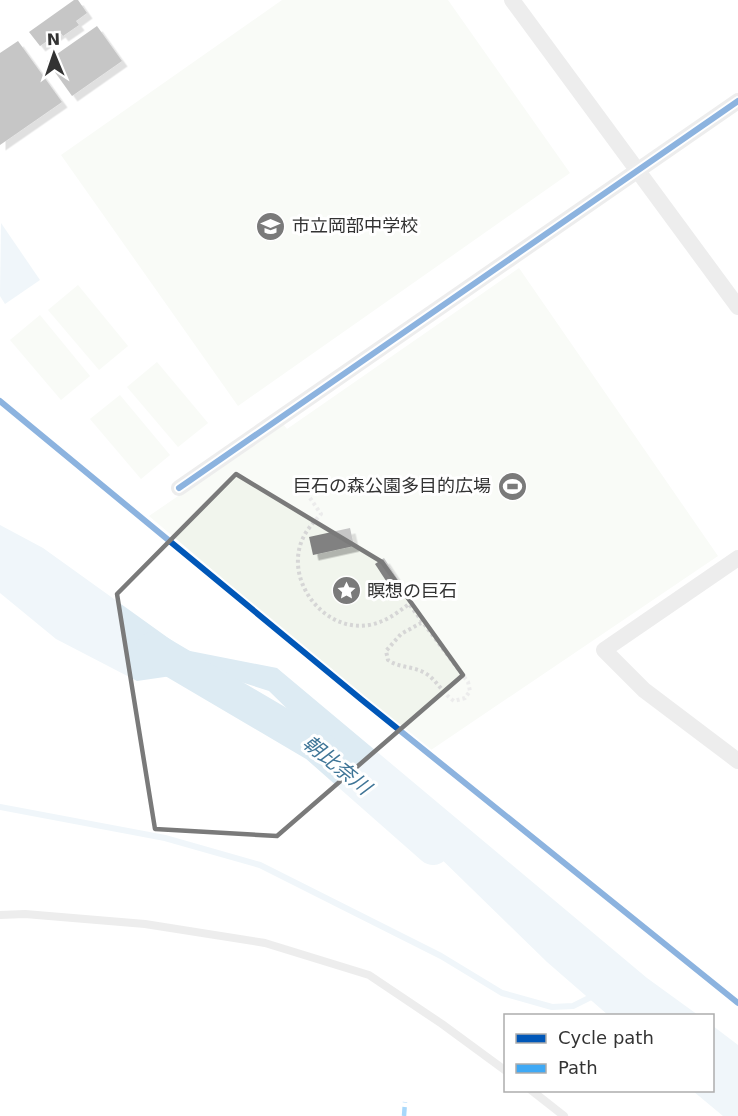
<svg xmlns="http://www.w3.org/2000/svg" width="738" height="1116" font-family="'DejaVu Sans','Noto Sans JP',sans-serif">
<style>
.green{fill:#f1f5ed}
.water{fill:#ddebf3}
.lines{fill:none;stroke-linecap:round;stroke-linejoin:round}
.stream{stroke:#ddebf3;stroke-width:6}
.river{stroke:#ddebf3;stroke-width:34}
.building{fill:#818181;filter:url(#shadow)}
.path{stroke:#d6d6d6;stroke-width:4;stroke-dasharray:3 3;stroke-linecap:butt}
.service{stroke:#d7d7d7;stroke-width:8}
.minor{stroke:#d7d7d7;stroke-width:16}
.quiet{stroke:#3fa9f5;stroke-width:4.5;stroke-dasharray:9 4.5;stroke-linecap:butt}
.cycleway-casing{stroke:#fff;stroke-width:10}
.cycleway{stroke:#0057b8;stroke-width:6}
.marked{fill:none;stroke:#7a7a7a;stroke-width:4.5;stroke-linejoin:round}
.labels{text-anchor:middle;stroke-width:6;stroke-linejoin:round;paint-order:stroke}
.poi-label{font-size:18px;fill:#333;stroke:#fff;text-anchor:start}
.water-label{font-size:20px;font-style:italic;fill:#3f7597;stroke:#fff}
</style>
<defs>
<filter id="shadow"><feDropShadow dx="5.5" dy="5.5" stdDeviation="0" flood-color="#0004"/></filter>
</defs>
<rect width="100%" height="100%" fill="#fff"/>
<g class="green">
<path d="M282,0H448L570,173L238,406L61,155Z"/>
<path d="M519,268L718,556L431,750L378,710L149,516L283,424L287,429Z"/>
<path d="M78,285L128,346L99,370L48,310Z"/>
<path d="M40,315L90,376L61,400L10,340Z"/>
<path d="M157,362L208,423L178,447L127,387Z"/>
<path d="M120,395L170,455L141,479L90,419Z"/>
</g>
<g class="water">
<path d="M1,223L40,280L5,304L0,296Z"/>
<path d="M0,525L43,548L185,650L277,668L647,978L698,1015H608L547,962L269,691L206,671L137,681L56,639L0,593Z"/>
<path d="M713,1026L738,1045V1116H723L693,1091L712,1090Z"/>
</g>
<g class="lines">
<path class="stream" d="M0,807L165,838L260,865L441,956L502,993L552,1007L573,1006L595,995"/>
<path class="river" d="M153,649L316,745L433,848"/>
</g>
<g class="building">
<path d="M74,0H78L87,13L76,21L79,25L63,36L60,32L40,46L29,32Z"/>
<path d="M97,26L122,61L72,96L47,61Z"/>
<path d="M18,41L62,102L0,145V53Z"/>
<path d="M350,528L354,546L313,555L309,537Z"/>
<path d="M384,558L399,581L390,587L375,564Z"/>
</g>
<g class="lines">
<path class="path" d="M310,498L321,514C315,521 308,528 304,536C282,578 323,633 369,625C385,622 396,614 409,604L468,682L470,691L465,698L454,701C442,693 437,680 425,673C413,666 399,668 388,660L386,651L401,634L421,623"/>
<g class="service">
<path d="M0,915L25,914L145,924L265,943L369,975L442,1024L506,1071"/>
<path d="M531,1090L564,1116"/>
</g>
<g class="minor">
<path d="M512,0L738,307"/>
<path d="M179,488L738,101"/>
<path d="M738,558L604,650L644,690L738,761"/>
</g>
<path class="quiet" d="M404,1116L405,1102"/>
<defs>
<g id="cycleway">
<path d="M0,401L362,700L738,1003"/>
<path d="M179,488L738,101"/>
</g>
</defs>
<use href="#cycleway" class="cycleway-casing"/>
<use href="#cycleway" class="cycleway"/>
</g>
<path d="M0 0H738V1116H0ZM236,474L382,562L463,675L277,836L155,829L117,594Z" fill="#fff" fill-opacity=".55" fill-rule="evenodd"/>
<path class="marked" d="M236,474L382,562L463,675L277,836L155,829L117,594Z"/>
<defs>
<symbol id="school-disc" viewBox="-11 -11 22 22"><circle r="9.5" fill="#7a7a7a" stroke="#fff"/><path d="M0-5L7-2L0 1L-7-2ZM-4 1L0 2.5L4 1V4Q0 6-4 4Z" fill="#fff"/></symbol>
<symbol id="stadium-disc" viewBox="-11 -11 22 22"><circle r="9.5" fill="#7a7a7a" stroke="#fff"/><path d="M0-5a6.5 5 0 1 0 0 10a6.5 5 0 1 0 0-10ZM-3.5-1.8h7v3.6h-7Z" fill="#fff"/></symbol>
<symbol id="sight-disc" viewBox="-11 -11 22 22"><circle r="9.5" fill="#7a7a7a" stroke="#fff"/><path d="M0-6L1.8-2.2L6-1.7L2.9 1.2L3.7 5.4L0 3.3L-3.7 5.4L-2.9 1.2L-6-1.7L-1.8-2.2Z" fill="#fff"/></symbol>
</defs>
<g fill-rule="evenodd">
<use href="#school-disc" x="254" y="210" width="33" height="33"/>
<use href="#stadium-disc" x="496" y="470" width="33" height="33"/>
<use href="#sight-disc" x="330" y="574" width="33" height="33"/>
</g>
<g class="labels">
<g class="poi-label">
<text x="292" y="232">市立岡部中学校</text>
<text x="491" y="492" text-anchor="end">巨石の森公園多目的広場</text>
<text x="367" y="597">瞑想の巨石</text>
</g>
<g class="water-label">
<text transform="translate(337 765) rotate(39)" y="7">朝比奈川</text>
</g>
</g>
<rect x="504" y="1014" width="210" height="78" fill="#ffffff" stroke="#adadad" stroke-width="1.5"/>
<rect x="516" y="1034" width="30" height="9" fill="#0057b8" stroke="#adadad" stroke-width="1.5"/>
<text x="558" y="1044" font-size="18" fill="#333333">Cycle path</text>
<rect x="516" y="1064" width="30" height="9" fill="#3fa9f5" stroke="#adadad" stroke-width="1.5"/>
<text x="558" y="1074" font-size="18" fill="#333333">Path</text>
<g transform="translate(54 54) rotate(358)" stroke="#ffffff" stroke-width="4.5" paint-order="stroke">
<path d="M0-4.5L10 22L0 15L-10 22Z" fill="#333333"/>
<text y="-9" font-size="16" font-weight="bold" text-anchor="middle" fill="#333333">N</text>
</g>
</svg>
